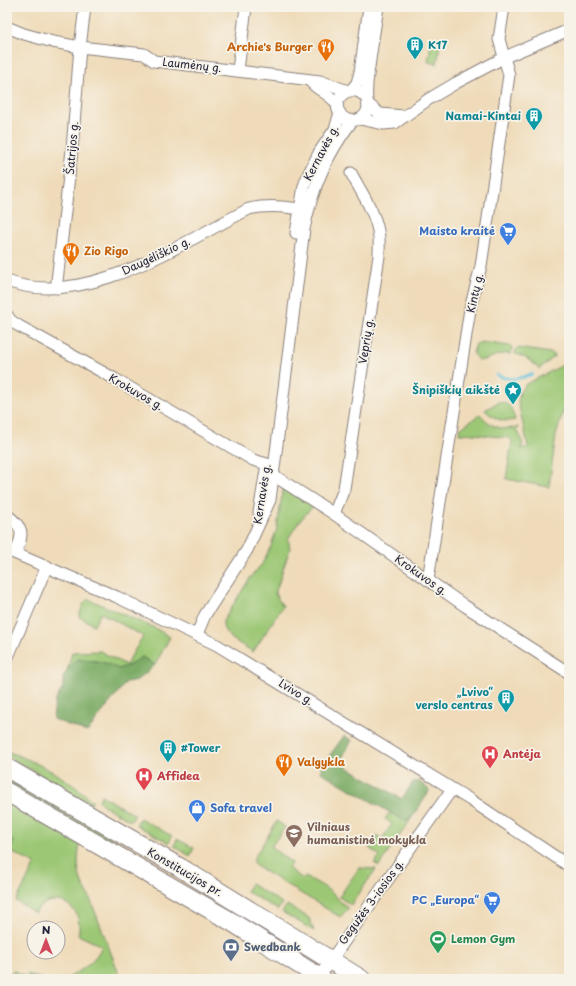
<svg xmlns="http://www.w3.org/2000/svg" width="576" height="986" font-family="'Playpen Sans',sans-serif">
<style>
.green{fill:#9cc774;stroke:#5f7458}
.forest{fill:#7dac66;stroke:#506750}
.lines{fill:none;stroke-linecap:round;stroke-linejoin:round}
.stream{stroke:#59bdd7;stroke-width:3}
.street-casing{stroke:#887e7a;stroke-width:13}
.primary-casing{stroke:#887e7a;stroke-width:20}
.street{stroke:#fff;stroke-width:11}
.primary{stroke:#fff;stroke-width:18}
.labels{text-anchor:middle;stroke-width:3.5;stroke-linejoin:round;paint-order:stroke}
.culture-label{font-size:11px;font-weight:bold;fill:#0d838f;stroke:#f7f3e8;text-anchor:end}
.food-label{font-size:11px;font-weight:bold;fill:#c56008;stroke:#f7f3e8;text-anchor:start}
.street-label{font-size:11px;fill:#22223b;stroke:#f7f3e8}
.shop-label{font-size:11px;font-weight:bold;fill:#366cbe;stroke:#f7f3e8;text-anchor:end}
.health-label{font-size:11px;font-weight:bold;fill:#be3a42;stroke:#f7f3e8;text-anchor:start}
.education-label{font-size:11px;font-weight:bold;fill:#785e54;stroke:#f7f3e8;text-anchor:start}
.leisure-label{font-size:11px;font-weight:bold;fill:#27864d;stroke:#f7f3e8;text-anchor:start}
.service-label{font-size:11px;font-weight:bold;fill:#4e5e75;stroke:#f7f3e8;text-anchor:start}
</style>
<rect width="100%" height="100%" fill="#f7f3e8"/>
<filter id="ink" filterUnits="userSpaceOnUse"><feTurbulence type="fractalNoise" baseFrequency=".025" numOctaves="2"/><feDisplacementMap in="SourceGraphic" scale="8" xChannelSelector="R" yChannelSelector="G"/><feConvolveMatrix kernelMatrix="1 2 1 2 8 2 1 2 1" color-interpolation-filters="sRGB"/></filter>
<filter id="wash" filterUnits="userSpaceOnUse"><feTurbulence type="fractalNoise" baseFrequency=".012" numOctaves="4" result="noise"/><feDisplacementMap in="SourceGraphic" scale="16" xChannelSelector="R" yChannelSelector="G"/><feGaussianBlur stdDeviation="0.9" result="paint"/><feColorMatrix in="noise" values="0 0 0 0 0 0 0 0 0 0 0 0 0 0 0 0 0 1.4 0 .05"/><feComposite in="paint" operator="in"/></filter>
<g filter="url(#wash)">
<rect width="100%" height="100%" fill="#efdbb9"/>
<g class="green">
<path d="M432,37H435L440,44L437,64L428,62Z"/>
<path d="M481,342L511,346L512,348L511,354C506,353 500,354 495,356C485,359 478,366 473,352L476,344Z"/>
<path d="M518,348L551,353L555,355L553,358L539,369C532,362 525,356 515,354L516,349Z"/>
<path d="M569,362V392L556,436L549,487L506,479L512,441L509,438L465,433L464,434H459L460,429L480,414C491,427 501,431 518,427V429L516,431L519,433L523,444L521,449L528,447L518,402L520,392L526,384Z"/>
<path d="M498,402C510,401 512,410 515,420C503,423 494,419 485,410Z"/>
<path d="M283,488L313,506L298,523L288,539L290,548L275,594L283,606L253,652C242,644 221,637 223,621L250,578L262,564L271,546L277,528Z"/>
<path d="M88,599L155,628L170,637L155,665L142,657L130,665L118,669L103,662L77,659L68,668L72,652L100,651L126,665L143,636L101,613L94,625L79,617L83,604Z"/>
<path d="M9,752C38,762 71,780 93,802L91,804L7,756V754Z"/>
<path d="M7,779L147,858L145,862L7,784Z"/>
<path d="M101,795L135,815L130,821L104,806L99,801Z"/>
<path d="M7,803L80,844C76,864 78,879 89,896L121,979H66C81,971 95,962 102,946L78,935C86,905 51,888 35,913L16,901L35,864L9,851L14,842L7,838Z"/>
<path d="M390,812L407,821L411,819L379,866L374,863L380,856L369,848L377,836L382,839L392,824L385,819Z"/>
<path d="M140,818L172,836L169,843L136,825Z"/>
<path d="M277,821L285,827L271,847L292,863L288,868L303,879L305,877C319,883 329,889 339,900C342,904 346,905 348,909L340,917L254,865V858Z"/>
<path d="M177,839L194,848L190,856L174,846Z"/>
<path d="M359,868L376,869L351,905L339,897Z"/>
<path d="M251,884L282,903L278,910L246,891Z"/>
<path d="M287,905L309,918L314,931L282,912Z"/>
<path d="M13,970L26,977L28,974L41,979H7V972L11,974Z"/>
</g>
<g class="forest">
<path d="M142,657L155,665L137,680L126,682L87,732L53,719L55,701L63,688V678L68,668L77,659L103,662L119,669L130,665Z"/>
<path d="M344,736L352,740L342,758V764L402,799L413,782L419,781L428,789L429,791L427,795L411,819L403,820L321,772V767Z"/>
</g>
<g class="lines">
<path class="stream" d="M497,375C509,381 519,379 532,374"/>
</g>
</g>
<g filter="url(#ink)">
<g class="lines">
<defs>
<g id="street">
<path d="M7,27L24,34L53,42L80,47L144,54L154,61L320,81L348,91"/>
<path d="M238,70L246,7"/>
<path d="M310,81C318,91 329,93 337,104"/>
<path d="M351,90L357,83L360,72L369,7"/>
<path d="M366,98C353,81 329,97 340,114C347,124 363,122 367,111C369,106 367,103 367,99C366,94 367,88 367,83C370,58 374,32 378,7"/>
<path d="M368,104L380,114L404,116"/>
<path d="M360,119L383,124L395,123L429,99L456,83L505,57L569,30"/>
<path d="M296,233L304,186L308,175L320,151L335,129L340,113"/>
<path d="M7,281C85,310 181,243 249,209C266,205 282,206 299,209"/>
<path d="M57,288V281L72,150L80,47L85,7"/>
<path d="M7,315L11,321L19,326L115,379L253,460L267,464"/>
<path d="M273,475L334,514L465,606L569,673"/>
<path d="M259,513L266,470"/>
<path d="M334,514L344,489L379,256C379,247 380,239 378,231C375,212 360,190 351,173"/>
<path d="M7,515C25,529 23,533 16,553"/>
<path d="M7,550L117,597L217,645L472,801L569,866"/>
<path d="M428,580L470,309L481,266L509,75L499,39L504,7"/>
<path d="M197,634L205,615L247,550L270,500L304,229C313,186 326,156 352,121"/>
<path d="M7,659L47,566"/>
<path d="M319,977L452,789"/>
</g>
<g id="primary">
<path d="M7,768L181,868L361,979"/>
<path d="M7,792L232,922L322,979"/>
</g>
</defs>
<use href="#street" class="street-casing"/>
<use href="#primary" class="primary-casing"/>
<use href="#street" class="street"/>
<use href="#primary" class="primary"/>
</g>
</g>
<defs>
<symbol id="building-pin" viewBox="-11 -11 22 30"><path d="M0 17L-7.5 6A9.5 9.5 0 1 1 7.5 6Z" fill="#0f9aa8" stroke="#f7f3e8"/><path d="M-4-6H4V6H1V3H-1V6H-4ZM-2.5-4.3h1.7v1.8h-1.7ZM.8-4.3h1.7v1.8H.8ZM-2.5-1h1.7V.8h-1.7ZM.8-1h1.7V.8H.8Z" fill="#fff"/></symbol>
<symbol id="restaurant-pin" viewBox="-11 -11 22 30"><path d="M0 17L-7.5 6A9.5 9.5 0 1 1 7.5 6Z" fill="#e8710a" stroke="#f7f3e8"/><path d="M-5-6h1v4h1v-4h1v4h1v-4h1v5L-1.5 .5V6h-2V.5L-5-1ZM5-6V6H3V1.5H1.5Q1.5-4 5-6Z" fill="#fff"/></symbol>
<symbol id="supermarket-pin" viewBox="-11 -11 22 30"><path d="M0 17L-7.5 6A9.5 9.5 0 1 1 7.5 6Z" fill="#3f7fe0" stroke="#f7f3e8"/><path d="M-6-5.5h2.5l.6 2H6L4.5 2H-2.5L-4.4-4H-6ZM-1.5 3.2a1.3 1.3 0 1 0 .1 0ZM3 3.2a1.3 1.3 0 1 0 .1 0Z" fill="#fff"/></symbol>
<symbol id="sight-pin" viewBox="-11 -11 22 30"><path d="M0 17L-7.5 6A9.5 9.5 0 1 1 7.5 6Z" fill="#0f9aa8" stroke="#f7f3e8"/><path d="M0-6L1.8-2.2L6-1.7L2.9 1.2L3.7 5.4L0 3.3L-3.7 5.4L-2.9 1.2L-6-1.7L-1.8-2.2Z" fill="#fff"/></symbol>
<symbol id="hospital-pin" viewBox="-11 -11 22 30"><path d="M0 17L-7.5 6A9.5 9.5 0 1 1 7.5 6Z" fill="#e0444e" stroke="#f7f3e8"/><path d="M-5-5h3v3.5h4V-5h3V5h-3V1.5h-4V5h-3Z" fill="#fff"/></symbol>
<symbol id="shop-pin" viewBox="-11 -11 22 30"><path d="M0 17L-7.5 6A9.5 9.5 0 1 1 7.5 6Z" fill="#3f7fe0" stroke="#f7f3e8"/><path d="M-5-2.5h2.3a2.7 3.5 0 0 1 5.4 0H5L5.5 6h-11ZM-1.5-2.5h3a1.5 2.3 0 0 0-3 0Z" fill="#fff"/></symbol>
<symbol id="school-pin" viewBox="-11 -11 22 30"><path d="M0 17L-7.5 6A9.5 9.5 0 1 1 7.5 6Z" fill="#8d6e63" stroke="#f7f3e8"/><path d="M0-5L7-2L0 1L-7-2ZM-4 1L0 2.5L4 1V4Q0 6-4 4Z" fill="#fff"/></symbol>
<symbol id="stadium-pin" viewBox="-11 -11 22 30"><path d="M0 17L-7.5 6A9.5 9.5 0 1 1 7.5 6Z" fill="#2e9e5b" stroke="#f7f3e8"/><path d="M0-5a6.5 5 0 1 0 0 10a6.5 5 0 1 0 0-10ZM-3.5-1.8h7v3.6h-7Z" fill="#fff"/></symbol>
<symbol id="bank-pin" viewBox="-11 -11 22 30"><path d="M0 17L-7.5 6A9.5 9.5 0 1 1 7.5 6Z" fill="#5c6f8a" stroke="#f7f3e8"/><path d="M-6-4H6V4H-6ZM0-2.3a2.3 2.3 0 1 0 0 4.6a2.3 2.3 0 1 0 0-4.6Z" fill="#fff"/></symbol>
</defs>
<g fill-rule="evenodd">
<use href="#building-pin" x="405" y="35" width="20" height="27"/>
<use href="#restaurant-pin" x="316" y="37" width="20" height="27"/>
<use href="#building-pin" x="524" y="106" width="20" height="27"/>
<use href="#supermarket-pin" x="498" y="221" width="20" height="27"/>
<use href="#restaurant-pin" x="61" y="241" width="20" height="27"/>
<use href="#sight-pin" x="503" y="380" width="20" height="27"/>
<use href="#building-pin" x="496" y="688" width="20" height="27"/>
<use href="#building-pin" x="158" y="738" width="20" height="27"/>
<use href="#hospital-pin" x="480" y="744" width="20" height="27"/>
<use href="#restaurant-pin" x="274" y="752" width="20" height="27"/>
<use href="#hospital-pin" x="134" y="766" width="20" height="27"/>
<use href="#shop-pin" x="187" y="798" width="20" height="27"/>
<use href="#school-pin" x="284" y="823" width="20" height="27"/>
<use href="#supermarket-pin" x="482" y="890" width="20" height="27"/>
<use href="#stadium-pin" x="428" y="929" width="20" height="27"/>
<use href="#bank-pin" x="221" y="937" width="20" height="27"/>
</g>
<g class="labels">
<g class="culture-label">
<text x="428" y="49" text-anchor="start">K17</text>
<text x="521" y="120">Namai-Kintai</text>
<text x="500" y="394">Šnipiškių aikštė</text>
<text x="493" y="696">„Lvivo“<tspan x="493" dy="13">verslo centras</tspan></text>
<text x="181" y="752" text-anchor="start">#Tower</text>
</g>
<g class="food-label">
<text x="313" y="51" text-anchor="end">Archie's Burger</text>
<text x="84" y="255">Zio Rigo</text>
<text x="297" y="766">Valgykla</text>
</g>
<g class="street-label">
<text transform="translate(192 65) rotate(6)" y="4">Laumėnų g.</text>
<text transform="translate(72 148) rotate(-85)" y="4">Šatrijos g.</text>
<text transform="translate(321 153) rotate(-62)" y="4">Kernavės g.</text>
<text transform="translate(156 256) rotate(-25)" y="4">Daugėliškio g.</text>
<text transform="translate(475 293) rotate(-77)" y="4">Kintų g.</text>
<text transform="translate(366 341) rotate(-81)" y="4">Veprių g.</text>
<text transform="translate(136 392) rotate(30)" y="4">Krokuvos g.</text>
<text transform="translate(262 494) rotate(-81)" y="4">Kernavės g.</text>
<text transform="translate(421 575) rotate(35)" y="4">Krokuvos g.</text>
<text transform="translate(296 692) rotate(32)" y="4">Lvivo g.</text>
<text transform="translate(185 872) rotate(30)" y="4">Konstitucijos pr.</text>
<text transform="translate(371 902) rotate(-54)" y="4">Gegužės 3-iosios g.</text>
</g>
<g class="shop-label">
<text x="495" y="235">Maisto kraitė</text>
<text x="210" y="812" text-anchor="start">Sofa travel</text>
<text x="479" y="904">PC „Europa“</text>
</g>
<g class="health-label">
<text x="503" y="758">Antėja</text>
<text x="157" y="780">Affidea</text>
</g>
<g class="education-label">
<text x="307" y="831">Vilniaus<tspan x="307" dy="13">humanistinė mokykla</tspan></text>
</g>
<g class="leisure-label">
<text x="451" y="943">Lemon Gym</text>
</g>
<g class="service-label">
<text x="244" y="951">Swedbank</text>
</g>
</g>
<rect width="576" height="986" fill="none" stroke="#f7f3e8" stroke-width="24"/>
<g transform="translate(46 940)"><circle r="19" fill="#f7f3e8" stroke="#a29fa3"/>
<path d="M0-3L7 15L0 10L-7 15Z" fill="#d1495b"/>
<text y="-6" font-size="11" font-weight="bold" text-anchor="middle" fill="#22223b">N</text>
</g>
</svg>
